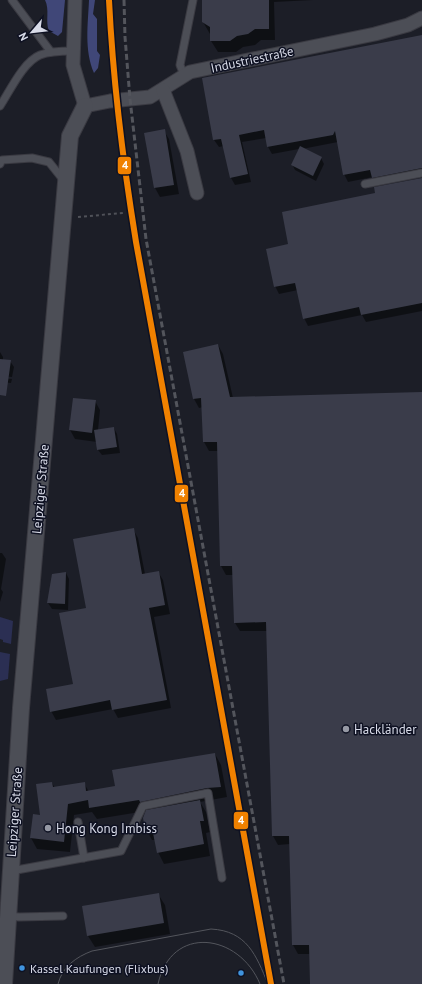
<svg xmlns="http://www.w3.org/2000/svg" width="422" height="984" font-family="'PT Sans',sans-serif">
<style>
.green{fill:#2b2f53}
.forest{fill:#404778}
.shadow{fill:#0007}
.building{fill:#3a3c4a}
.lines{fill:none;stroke-linecap:round;stroke-linejoin:round}
.service-casing{stroke:#3a3a42;stroke-width:9}
.minor-casing{stroke:#3a3a42;stroke-width:15}
.tertiary-casing{stroke:#3a3a42;stroke-width:18}
.path{stroke:#4f5158;stroke-width:2;stroke-dasharray:3 3;stroke-linecap:butt}
.service{stroke:#4c4e56;stroke-width:7}
.minor{stroke:#4c4e56;stroke-width:13}
.tertiary{stroke:#4c4e56;stroke-width:16}
.tram{stroke:#53555c;stroke-width:1}
.rail{stroke:#53555c;stroke-width:3;stroke-dasharray:6 3;stroke-linecap:butt}
.tram-1-casing{stroke:#0e1122;stroke-width:9}
.tram-1{stroke:#f08100;stroke-width:6}
.poi-dot{fill:#9699a4;stroke:#0e1122;stroke-width:1.5}
.bus-dot{fill:#4094de;stroke:#0e1122;stroke-width:1.5}
.labels{text-anchor:middle;stroke-width:3;stroke-linejoin:round;paint-order:stroke}
.bus-label{font-size:12px;fill:#d8dbe8;stroke:#0e1122;text-anchor:start}
.street-label{font-size:13px;fill:#d8dbe8;stroke:#0e1122}
.poi-label{font-size:13px;fill:#d8dbe8;stroke:#0e1122;text-anchor:start}
.line-badge{stroke:#0e1122;stroke-width:1.5}
.badge-label{font-size:11px;text-anchor:middle;font-weight:bold;fill:#fff}
</style>
<rect width="100%" height="100%" fill="#1c1e27"/>
<g class="green">
<path d="M0,617L13,621L11,644L3,642V640L0,639Z"/>
<path d="M0,652L10,654L8,679L0,681Z"/>
</g>
<g class="forest">
<path d="M45,0H65L62,32L58,36L49,31C45,21 50,10 45,0Z"/>
<path d="M89,0H95L93,14L97,19V51L100,55L98,68L94,73C84,50 88,24 89,0Z"/>
</g>
<g class="shadow">
<path d="M203,0H313L274,2L275,40H261L255,45L243,47L236,52H218L211,41L210,34L203,22Z"/>
<path d="M422,36V176L377,185L373,177L348,182L344,174L338,142L302,149L321,158L324,164L316,181L295,170L292,164L299,149L272,154L268,147L266,138L242,142L251,182L235,185L231,178L224,146L219,147L214,140Z"/>
<path d="M164,131L169,139L179,194L160,197L155,188L145,134Z"/>
<path d="M422,179V311L366,322L362,315L308,326L304,318L298,290L279,294L275,286L289,245L376,194Z"/>
<path d="M218,345L223,354L233,398L422,393V984H311L310,954H298L293,945L290,844L278,845L273,836L267,631H240L235,623L234,575H226L221,566L218,451H209L204,442L203,407L199,408L194,399L184,353Z"/>
<path d="M0,352L3,357V360L10,361L14,367L12,377L0,376Z"/>
<path d="M0,378L12,379L11,383L0,382Z"/>
<path d="M95,401L100,410L98,430L114,428L117,434L120,453L102,455L98,450L97,442L75,439L70,430Z"/>
<path d="M133,529L138,538L145,574L158,572L163,580L170,614L154,617L171,708L118,718L113,709L56,720L51,711L74,684L87,609Z"/>
<path d="M0,553H2L6,559L1,589L3,592L0,602Z"/>
<path d="M66,573L69,579L68,610L52,609L48,603Z"/>
<path d="M215,754L221,765L227,797L200,802L206,812L210,832L206,833L210,856L164,864L158,852L156,840H152L146,829V811L97,819L92,812L74,815L70,852L37,849L31,838L42,816L52,783L55,788L84,783L89,792L116,787Z"/>
<path d="M158,894L165,905L170,934L95,947L88,936Z"/>
</g>
<g class="building">
<path d="M202,0H269V29H255L248,34L237,36L230,41H210V27L202,22Z"/>
<path d="M422,35V168L372,178L370,170L343,175L335,131L333,135L267,147L264,130L239,135L248,174L230,178L221,139L213,140L202,78Z"/>
<path d="M165,129L174,185L154,188L144,133Z"/>
<path d="M300,146L322,157L313,176L291,165Z"/>
<path d="M422,178V303L361,315L359,307L303,319L295,283L274,287L266,249L288,244L282,212L375,193L374,187Z"/>
<path d="M218,344L230,397L422,392V984H310L309,945H292L289,836H272L266,622L234,623L232,566H220L217,442H203L201,398L193,399L183,352Z"/>
<path d="M0,359L11,360L6,396L0,395Z"/>
<path d="M73,398L96,400L92,433L69,430Z"/>
<path d="M114,427L117,447L97,450L94,430Z"/>
<path d="M134,528L142,574L159,571L165,605L149,608L167,700L112,710L110,700L50,712L46,689L73,684L59,613L86,608L73,539Z"/>
<path d="M66,572L65,604L47,603L52,574Z"/>
<path d="M215,753L221,787L207,788L140,802L139,800L89,808L88,800L68,804L64,842L30,838L33,814L40,815L36,784L52,782L53,787L85,782L86,791L115,786L112,770Z"/>
<path d="M200,800L204,821H200L204,844L157,853L152,828L145,829L143,818L146,810Z"/>
<path d="M159,893L164,923L87,936L82,906Z"/>
</g>
<g class="lines">
<defs>
<g id="service">
<path d="M12,0L51,52"/>
<path d="M184,75L180,65L193,0"/>
<path d="M0,106C10,91 23,62 40,55C50,51 63,51 73,51"/>
<path d="M0,164L2,160L32,158L49,162L65,182"/>
<path d="M365,184L422,173"/>
<path d="M78,822L84,858"/>
<path d="M11,871L121,851L143,806L208,793L222,878"/>
<path d="M8,916L19,917L63,916"/>
</g>
<g id="minor">
<path d="M75,0L73,65L85,106L110,101L150,97L190,72L375,34L408,25L422,18"/>
<path d="M163,90L187,151L197,193"/>
</g>
<path id="tertiary" d="M4,984L21,708L70,136L85,106"/>
</defs>
<use href="#service" class="service-casing"/>
<use href="#minor" class="minor-casing"/>
<use href="#tertiary" class="tertiary-casing"/>
<path class="path" d="M78,217L123,213"/>
<use href="#service" class="service"/>
<use href="#minor" class="minor"/>
<use href="#tertiary" class="tertiary"/>
<g class="tram">
<path d="M58,984C62,967 76,957 92,951L211,929C247,931 256,955 268,984"/>
<path d="M158,984C171,924 239,933 260,984"/>
</g>
<path class="rail" d="M124,0L125,37L130,99L146,239L284,984"/>
<defs>
<path id="tram-1" d="M109,0C113,81 123,162 136,242L271,984"/>
</defs>
<use href="#tram-1" class="tram-1-casing"/>
<use href="#tram-1" class="tram-1"/>
</g>
<g class="poi-dot">
<circle cx="346" cy="729" r="4"/>
<circle cx="48" cy="828" r="4"/>
</g>
<g class="bus-dot">
<circle cx="22" cy="968" r="3.5"/>
<circle cx="241" cy="973" r="3.5"/>
</g>
<g class="labels">
<g class="bus-label">
<text x="30" y="973">Kassel Kaufungen (Flixbus)</text>
</g>
<g class="street-label">
<text transform="translate(252 59) rotate(-12)" y="5">Industriestraße</text>
<text transform="translate(40 489) rotate(-85)" y="5">Leipziger Straße</text>
<text transform="translate(14 812) rotate(-86)" y="5">Leipziger Straße</text>
</g>
<g class="poi-label">
<text x="354" y="734">Hackländer</text>
<text x="56" y="833">Hong Kong Imbiss</text>
</g>
</g>
<g class="line-badge">
<rect x="117" y="156" width="15" height="19" rx="4" fill="#f08100"/>
<rect x="174" y="484" width="15" height="19" rx="4" fill="#f08100"/>
<rect x="233" y="811" width="16" height="19" rx="4" fill="#f08100"/>
</g>
<g class="badge-label">
<text x="125" y="169">4</text>
<text x="182" y="497">4</text>
<text x="241" y="824">4</text>
</g>
<g transform="translate(32 32) rotate(242)" stroke="#0e1122" stroke-width="3" paint-order="stroke">
<path d="M0-3L7 15L0 10L-7 15Z" fill="#d8dbe8"/>
<text y="-6" font-size="11" font-weight="bold" text-anchor="middle" fill="#d8dbe8">N</text>
</g>
</svg>
